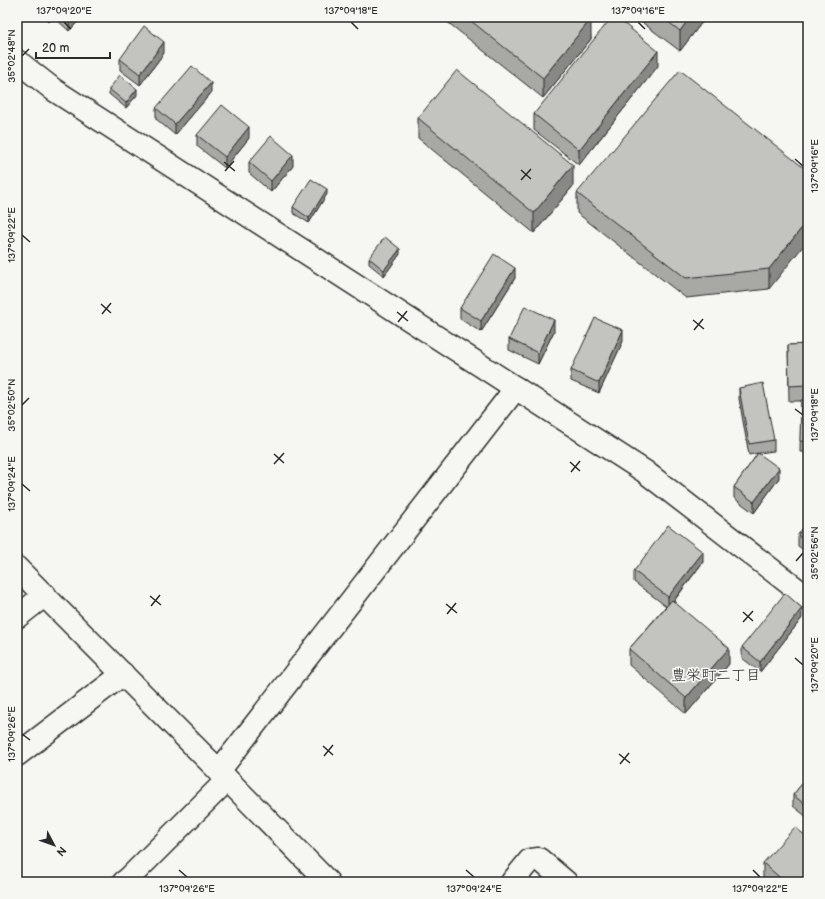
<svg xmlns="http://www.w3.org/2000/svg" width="825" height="899" font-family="'Balsamiq Sans','Klee One',sans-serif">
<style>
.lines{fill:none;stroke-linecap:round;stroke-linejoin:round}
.minor-casing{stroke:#2b2b2b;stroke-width:25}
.minor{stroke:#f6f6f2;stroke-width:22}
.wall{fill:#a8a8a5;stroke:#2b2b2b}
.shaded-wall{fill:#888886;stroke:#2b2b2b}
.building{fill:#c3c3c0;stroke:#2b2b2b}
.ticks{fill:none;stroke:#2b2b2b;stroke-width:1.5}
.labels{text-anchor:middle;stroke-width:3.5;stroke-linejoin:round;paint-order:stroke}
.neighbourhood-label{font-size:15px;fill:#2b2b2b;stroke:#f6f6f2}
.neatline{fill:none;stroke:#2b2b2b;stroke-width:1.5}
.ticks-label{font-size:10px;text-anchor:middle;fill:#2b2b2b}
</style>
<rect width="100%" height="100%" fill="#f6f6f2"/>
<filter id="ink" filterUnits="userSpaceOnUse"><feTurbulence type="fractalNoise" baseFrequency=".025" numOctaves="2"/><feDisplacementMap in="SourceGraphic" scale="8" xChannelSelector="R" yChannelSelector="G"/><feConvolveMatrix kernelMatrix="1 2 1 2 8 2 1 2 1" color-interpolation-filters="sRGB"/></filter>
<g filter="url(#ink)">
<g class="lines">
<defs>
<g id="minor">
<path d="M17,61L54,90L644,471L808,598"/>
<path d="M17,568L219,771L328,882"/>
<path d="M17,617L45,595"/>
<path d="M17,755L123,674"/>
<path d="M219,771L516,388"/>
<path d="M124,882L128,879L227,780"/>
<path d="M512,882L530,860L539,859L566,882"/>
</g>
</defs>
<use href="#minor" class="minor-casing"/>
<use href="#minor" class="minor"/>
</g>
<g class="wall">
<path d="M43,17H53L49,22Z"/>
<path d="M55,17H82L69,31L55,18Z"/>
<path d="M441,17H589L591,39L543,98Z"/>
<path d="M635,17H706L680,51Z"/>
<path d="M164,53L140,85L120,70V59Z"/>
<path d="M658,66L579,165L534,130V114Z"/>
<path d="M109,89L137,95L126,108L109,94Z"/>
<path d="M211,93L175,135L156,119V108Z"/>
<path d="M418,118L573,186L534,233L418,138Z"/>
<path d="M197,135L249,138L225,168L197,146Z"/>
<path d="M249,162L293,166L271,192L249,173Z"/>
<path d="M808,171L769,289L686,298L577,213V193Z"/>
<path d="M327,194L309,223L293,213V207Z"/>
<path d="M400,254L384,276L369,264V258Z"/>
<path d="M515,278L481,332L460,319V308Z"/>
<path d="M554,331L538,364L509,350V339Z"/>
<path d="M623,341L599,393L571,381V370Z"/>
<path d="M808,344V452H800L801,401H789L788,345Z"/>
<path d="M739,388L774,440V451L759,453L779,478L754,513L734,498V487L758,453L749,455L739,399Z"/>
<path d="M808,521V553L798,546V535Z"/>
<path d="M703,562L674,601L729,664L686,714L629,665V649L666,606L634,582V571Z"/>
<path d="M802,618L760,672L742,658V647Z"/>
<path d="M808,776V818L793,806V795Z"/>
<path d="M763,863L808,882H767L763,879Z"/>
</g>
<g class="shaded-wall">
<path d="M49,17H53L49,22Z"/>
<path d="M72,17H82L69,31V21Z"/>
<path d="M690,17H706L680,51V31Z"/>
<path d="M591,19V39L543,98V78Z"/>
<path d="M164,42V53L140,85V74Z"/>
<path d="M658,51V66L579,165V150Z"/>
<path d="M211,83V93L175,135V124Z"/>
<path d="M137,89V95L126,108V103Z"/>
<path d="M249,127V138L225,168V157Z"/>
<path d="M293,155V166L271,192V181Z"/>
<path d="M573,165V186L534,233V213Z"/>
<path d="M327,189V194L309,223V218Z"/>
<path d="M808,220V240L769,289V269Z"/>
<path d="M400,249V254L384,276V270Z"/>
<path d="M515,268V278L481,332V321Z"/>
<path d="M554,320V331L538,364V353Z"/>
<path d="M623,330V341L599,393V383Z"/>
<path d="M779,468V478L754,513V502Z"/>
<path d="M703,552V562L668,608V597Z"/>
<path d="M802,608V618L760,672V662Z"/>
<path d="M729,648V664L686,714V698Z"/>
</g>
<g class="building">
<path d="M65,17H72L69,21Z"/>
<path d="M466,17H589L591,19L543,78Z"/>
<path d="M612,17H616L658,51L579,150L534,114Z"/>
<path d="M662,17H690L680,31Z"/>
<path d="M144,26L164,42L140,74L120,59Z"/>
<path d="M192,66L211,83L175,124L156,108Z"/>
<path d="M457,70L573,165L534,213L418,118Z"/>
<path d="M680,70L808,171V220L769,269L686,278L577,193Z"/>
<path d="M120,75L137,89L126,103L109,89Z"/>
<path d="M222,105L249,127L225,157L197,135Z"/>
<path d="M271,136L293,155L271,181L249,162Z"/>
<path d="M311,179L327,189L309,218L293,207Z"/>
<path d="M385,237L400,249L384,270L369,258Z"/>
<path d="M494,254L515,268L481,321L460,308Z"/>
<path d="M525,306L554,320L538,353L509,339Z"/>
<path d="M595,318L623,330L599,383L571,370Z"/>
<path d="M808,344V385L789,386L788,345Z"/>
<path d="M763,383L774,440L749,444L739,388Z"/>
<path d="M801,400H808V442L800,441Z"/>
<path d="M758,453L779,468L754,502L734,487Z"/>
<path d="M808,521V542L798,535Z"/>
<path d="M668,525L703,552L668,597L634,571Z"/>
<path d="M785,593L802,608L760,662L742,647Z"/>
<path d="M672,600L729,648L686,698L629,649Z"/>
<path d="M808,776V807L793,795Z"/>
<path d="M795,827L808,838V882H785L763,863Z"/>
</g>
</g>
<path class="ticks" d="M64,22L71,29M351,22L358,29M638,22L645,29M22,56L29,49M795,159L803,166M224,162L235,171M521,170L531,179M225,171L234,161M521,180L531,169M22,235L30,242M101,304L111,313M397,312L408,321M102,314L111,303M693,320L704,329M398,322L407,311M694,330L703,319M22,405L29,398M795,409L803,415M274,454L284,463M570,462L580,471M274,464L284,453M571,472L580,461M22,484L30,491M796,561L803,553M150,596L161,605M446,604L457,613M151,606L160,595M743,612L753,621M447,614L456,603M743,622L753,611M795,658L803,665M22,734L30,740M323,746L333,755M619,754L630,763M324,756L333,745M620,764L629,753M179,870L187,877M466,870L474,877M753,870L760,877"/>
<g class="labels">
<g class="neighbourhood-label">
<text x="716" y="680">豊栄町二丁目</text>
</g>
</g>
<rect width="825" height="899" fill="none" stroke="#f6f6f2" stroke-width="44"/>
<g transform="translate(54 845) rotate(131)" stroke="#f6f6f2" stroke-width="3" paint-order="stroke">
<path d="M0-3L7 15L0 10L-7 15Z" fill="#2b2b2b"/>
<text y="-6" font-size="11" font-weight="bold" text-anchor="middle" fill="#2b2b2b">N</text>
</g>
<path d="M36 52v6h74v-6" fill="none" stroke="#2b2b2b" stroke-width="2"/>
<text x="42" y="52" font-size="12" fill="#2b2b2b" stroke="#f6f6f2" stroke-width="3" paint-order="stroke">20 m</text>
<rect x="22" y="22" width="781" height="855" class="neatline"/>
<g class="ticks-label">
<text x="64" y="14">137°09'20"E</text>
<text x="351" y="14">137°09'18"E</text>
<text x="638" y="14">137°09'16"E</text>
<text transform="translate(11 56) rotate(-90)" y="4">35°02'48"N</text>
<text transform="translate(814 166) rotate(-90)" y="4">137°09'16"E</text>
<text transform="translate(11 235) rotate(-90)" y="4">137°09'22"E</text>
<text transform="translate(11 405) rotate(-90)" y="4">35°02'50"N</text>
<text transform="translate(814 415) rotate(-90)" y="4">137°09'18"E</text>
<text transform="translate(11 484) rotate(-90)" y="4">137°09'24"E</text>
<text transform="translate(814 553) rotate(-90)" y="4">35°02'56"N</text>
<text transform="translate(814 665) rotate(-90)" y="4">137°09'20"E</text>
<text transform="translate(11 734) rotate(-90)" y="4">137°09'26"E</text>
<text x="187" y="892">137°09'26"E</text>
<text x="474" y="892">137°09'24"E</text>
<text x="760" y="892">137°09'22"E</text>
</g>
</svg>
